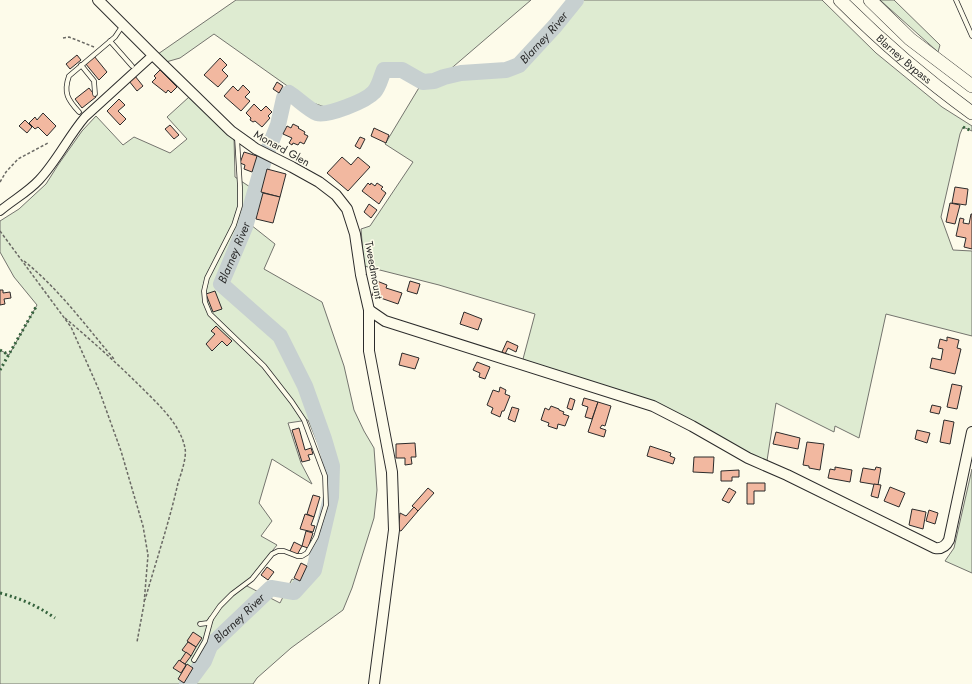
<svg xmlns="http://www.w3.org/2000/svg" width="972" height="684" font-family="Jost,sans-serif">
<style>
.green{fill:#deebd1;stroke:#74746e;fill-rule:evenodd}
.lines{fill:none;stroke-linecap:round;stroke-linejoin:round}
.river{stroke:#c7d0d0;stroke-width:16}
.building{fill:#f2b8a0;stroke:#2b2b2b}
.service-casing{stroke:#2b2b2b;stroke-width:5.5}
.minor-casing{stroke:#2b2b2b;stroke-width:10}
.tertiary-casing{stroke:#2b2b2b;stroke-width:12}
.trunk-casing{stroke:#2b2b2b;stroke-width:14}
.path{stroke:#6a6964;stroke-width:1.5;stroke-dasharray:3 2;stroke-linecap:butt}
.service{stroke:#fdfbea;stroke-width:4}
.minor{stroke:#fdfbea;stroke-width:8}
.tertiary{stroke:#fdfbea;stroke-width:10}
.trunk{stroke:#fdfbea;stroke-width:13}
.hedge{stroke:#34623c;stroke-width:3;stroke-dasharray:2 3;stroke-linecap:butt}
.labels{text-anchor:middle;stroke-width:3;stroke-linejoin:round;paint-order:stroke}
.street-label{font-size:11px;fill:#2b2b2b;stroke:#fdfbea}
.water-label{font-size:12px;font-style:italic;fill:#2b2b2b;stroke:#fdfbea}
</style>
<rect width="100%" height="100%" fill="#fdfbea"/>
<g class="green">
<path d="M236,0H531L447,72L435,80C419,74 397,59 381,68L375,84L365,93L347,103L328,108L310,102L214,34L180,58L166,62L158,54Z"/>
<path d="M576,0H822L876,53L942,107L972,126V131L963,127L960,134L941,217L953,250L972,251V336L886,314L859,438L835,426L834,432L776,403L766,467L692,426L572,381L523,359L535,314L439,285L364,266L361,229L370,226L413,162L385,144L420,86L444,77L461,73L506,70L519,65Z"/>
<path d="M880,0H894L940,45L938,52Z"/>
<path d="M189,97L193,101V100L234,137L235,177L259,193L251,225L275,244L264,269L322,302L344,366L354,410L364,431L374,448L377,490L374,518L352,588L343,610L291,648L257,678L253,684H0V350L9,355L37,305L14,277L0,252V221L19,209L46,184L58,165L82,131L96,116L123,145L134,137L170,153L187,139L167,117ZM308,420L326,463L329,498L319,539L300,582L292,579L280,603L245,585L277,545L261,536L272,521L259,503L272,459L312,484L301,463L288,423Z"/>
<path d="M972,469V573L945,561L954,548Z"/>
</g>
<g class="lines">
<path class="river" id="s1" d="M187,684L204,661L210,646L271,588L294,592L314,570L331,497L332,466L324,439L305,386L280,336L221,284L245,227L264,160L278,125L284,98L289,93C297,98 309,110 317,113C328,116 366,101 374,92C379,87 381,77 384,70H402L423,82L434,81L444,77L461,73L506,70L519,65L555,26L576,0"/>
</g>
<g class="building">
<path d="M77,55L81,60L70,69L66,64Z"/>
<path d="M94,56L107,72L99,80L85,63Z"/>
<path d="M220,58L227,65L222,70L228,76L218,87L204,75Z"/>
<path d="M160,70L177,87L171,93L168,90L166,93L152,82L156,78L154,76Z"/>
<path d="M135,76L143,86L137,91L129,81Z"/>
<path d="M277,82L283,86L279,93L273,89Z"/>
<path d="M243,85L250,92L245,97L250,101L241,111L224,96L233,86L238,91Z"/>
<path d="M89,88L96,97L82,108L75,99Z"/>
<path d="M119,99L125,105L118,111L126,119L120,125L107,111Z"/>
<path d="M254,104L261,111L266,106L272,112L268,116L270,118L262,127L255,121L253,122L250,120L251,118L246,113Z"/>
<path d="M43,113L56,126L47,136L38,127L35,129L29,123L35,117L37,120Z"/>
<path d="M25,120L32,127L27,133L19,126Z"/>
<path d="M293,124L299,127L298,128L305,132L304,134L308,136L304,144L300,142L298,145L293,143L292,145L289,143L292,138L283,134L287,126L291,128Z"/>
<path d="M170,125L179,135L174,139L165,129Z"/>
<path d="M374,128L389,135L386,143L371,136Z"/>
<path d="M360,137L365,139L360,149L355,146Z"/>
<path d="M244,152L257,156L252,172L244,169L245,165L240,163Z"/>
<path d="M342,157L351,165L358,157L370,167L348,191L327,173Z"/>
<path d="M267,169L286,174L280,197L261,192Z"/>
<path d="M368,183L370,185L371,183L375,186L377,183L383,187L381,189L386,193L379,204L362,191Z"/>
<path d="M955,187L968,189L966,205L952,203Z"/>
<path d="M263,193L280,197L273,223L256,219Z"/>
<path d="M950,203L960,205L955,224L946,222Z"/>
<path d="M369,204L377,210L371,218L364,212Z"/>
<path d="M971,214H972V249L964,247L966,238L956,236L960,218L964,219L963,223L969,224Z"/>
<path d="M377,281L387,285L386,288L402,293L398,304L372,295Z"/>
<path d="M410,281L420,284L417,294L407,291Z"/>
<path d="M0,290H3V293L10,292L11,298L4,299L5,304L0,305Z"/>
<path d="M215,291L222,309L213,312L206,294Z"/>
<path d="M464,312L482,319L478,330L460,324Z"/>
<path d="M216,326L232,341L227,346L222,341L212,351L206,344L215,334L211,331Z"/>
<path d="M947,337L959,340L957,348L961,349L955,374L930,368L932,358L941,360L943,349L938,348L940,339L947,341Z"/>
<path d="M507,341L518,346L516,352L508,348L505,354L502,352Z"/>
<path d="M402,353L419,358L415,369L399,365Z"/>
<path d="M477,362L490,367L485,379L479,377L480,373L473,370Z"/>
<path d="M952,384L962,386L957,409L947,407Z"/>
<path d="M500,387L506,390L505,394L510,396L504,411H502L500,417L491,413L493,408L487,405L493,390L499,392Z"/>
<path d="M570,398L575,400L572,410L567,408Z"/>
<path d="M584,398L598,402L592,419L585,417L588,407L582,405Z"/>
<path d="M598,402L611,406L605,426L602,425L600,428L606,430L604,437L588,432Z"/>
<path d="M932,405L941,407L939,414L930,412Z"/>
<path d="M551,406L559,409V410L564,412L563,414L569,416L565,426L558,424L557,429L548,426L549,423L541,420L545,408L549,410Z"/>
<path d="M512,407L519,409L515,422L508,419Z"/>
<path d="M944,420L954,422L950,444L940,442Z"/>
<path d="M299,428L305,450L311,448L313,454L308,455L310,460L302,462L292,430Z"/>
<path d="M917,430L930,433L927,443L915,439Z"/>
<path d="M776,432L800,438L798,449L773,444Z"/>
<path d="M807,442L824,444L820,470L809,468V466L803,465Z"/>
<path d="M415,443L416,457H411L412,464L405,465V458H396V444Z"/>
<path d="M650,446L671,453L670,456L675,458L673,464L647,456Z"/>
<path d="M694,457H714L713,473L693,472Z"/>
<path d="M835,467L852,470L850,482L828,478L830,469L835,470Z"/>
<path d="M876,467L881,468L878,485L860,482L863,468L875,470Z"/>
<path d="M739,470V477H732V481H721V471Z"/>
<path d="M747,483H765V491H754V504H747Z"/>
<path d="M874,484L881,485L878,498L871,496Z"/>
<path d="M890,487L905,493L899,507L884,501Z"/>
<path d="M428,488L434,493L418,511L412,506Z"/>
<path d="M729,488L736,492L729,503L722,500Z"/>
<path d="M313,495L320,497L314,517L307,514Z"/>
<path d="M414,507L418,511L401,531L398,530L400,513L406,516Z"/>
<path d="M912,509L926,512L923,529L909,525Z"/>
<path d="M929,510L938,513L935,524L926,521Z"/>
<path d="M305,514L314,517L311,525L315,526L313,532L300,529Z"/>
<path d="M306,531L313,533L308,548L302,546Z"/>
<path d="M294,542L302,546L297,555L290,551Z"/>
<path d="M301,563L307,566L300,581L294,578Z"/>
<path d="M267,567L274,572L268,580L261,575Z"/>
<path d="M193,632L202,638L196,647L187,641Z"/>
<path d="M188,642L196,647L191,656L182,650Z"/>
<path d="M186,652L191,656L185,664L180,661Z"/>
<path d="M179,660L186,665L181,673L173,668Z"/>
<path d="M187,664L193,668L184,683L178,679Z"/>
</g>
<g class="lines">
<defs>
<g id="service">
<path d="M956,0L972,36"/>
<path d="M110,41L132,66"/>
<path d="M81,65L94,81L95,94"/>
<path d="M79,112C68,100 63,93 69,76L115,37L123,25"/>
<path d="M200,624L208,623L211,619"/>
<path d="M194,660L205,641L211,619L220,606L232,594L252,579L272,554L278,551H284L297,556H302L307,553L316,537L326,505L325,476L304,420L292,402L264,366L210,314L205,302L204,291L207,278L234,225L240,206V187L237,138"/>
</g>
<path id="minor" d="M0,211C13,200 28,192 39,180C57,161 68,137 85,117L153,55"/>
<g id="tertiary">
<path d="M98,0L153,55L231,131L256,149L292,167L319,182L336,195L347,209L355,234L361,275L369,310V351L392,472L394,530L374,684"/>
<path d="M369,310L385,321L653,406L692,426L748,458L787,475L935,548C942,549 946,546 949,540L972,432"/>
</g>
<g id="trunk">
<path id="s2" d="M840,0C881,41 925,79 972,113"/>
<path d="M870,0L910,39L972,86"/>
</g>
</defs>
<use href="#service" class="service-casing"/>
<use href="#minor" class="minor-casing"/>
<use href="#tertiary" class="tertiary-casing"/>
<use href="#trunk" class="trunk-casing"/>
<g class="path">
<path d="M63,38L69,37L94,47"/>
<path d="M0,182L6,172L18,159L48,143"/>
<path d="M0,231L71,327L99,390L121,451L143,526L148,555L144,604L137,642"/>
<path d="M24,261C59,289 85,325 114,359"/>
<path d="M65,318C92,341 118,364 143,389C160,406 180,424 185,448C187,457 181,474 178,483C169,523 156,561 145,600"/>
</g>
<use href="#service" class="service"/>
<use href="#minor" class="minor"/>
<use href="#tertiary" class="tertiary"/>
<use href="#trunk" class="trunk"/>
<g class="hedge">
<path d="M963,127L972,131"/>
<path d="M0,350L9,355"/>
<path d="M0,370L37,305"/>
<path d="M0,593C22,599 36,605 55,618"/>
</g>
</g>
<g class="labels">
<g class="street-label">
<text dy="4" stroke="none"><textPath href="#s2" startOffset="87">Blarney Bypass</textPath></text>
<text transform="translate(282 148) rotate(29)" y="4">Monard Glen</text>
<text transform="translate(374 270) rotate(80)" y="4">Tweedmount</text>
</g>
<g class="water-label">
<text dy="4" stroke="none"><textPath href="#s1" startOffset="1009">Blarney River</textPath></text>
<text dy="4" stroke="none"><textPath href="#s1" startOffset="541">Blarney River</textPath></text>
<text dy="4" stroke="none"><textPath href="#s1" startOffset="85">Blarney River</textPath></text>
</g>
</g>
</svg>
